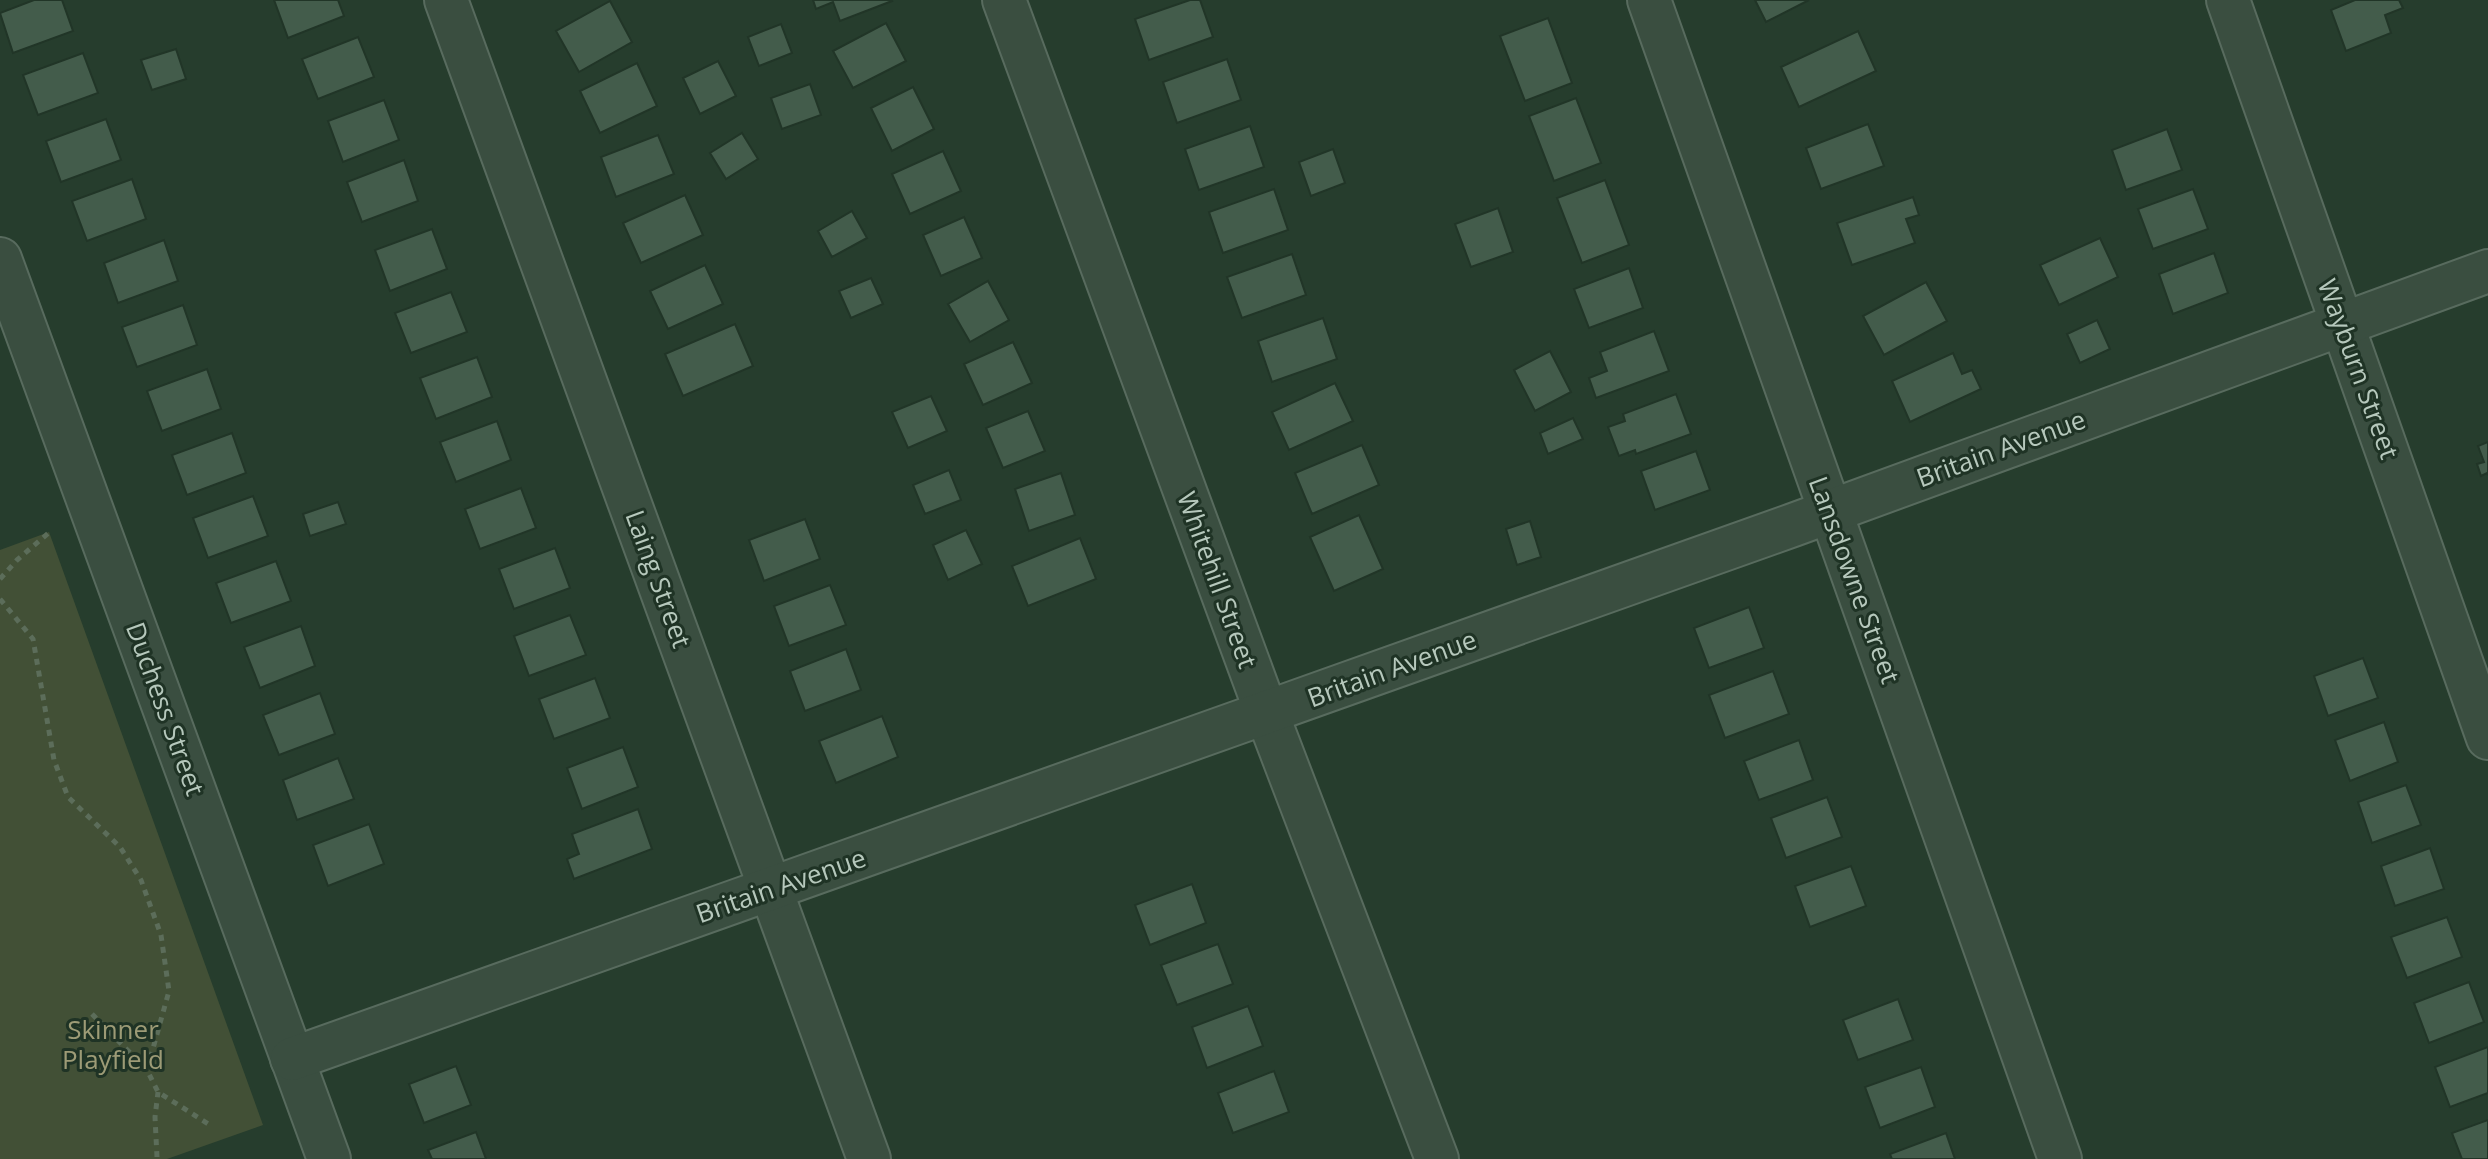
<svg xmlns="http://www.w3.org/2000/svg" width="2488" height="1159" font-family="'Open Sans',sans-serif">
<style>
.green{fill:#425036}
.building{fill:#435c4b;stroke:#213527;stroke-width:2}
.lines{fill:none;stroke-linecap:round;stroke-linejoin:round}
.minor-casing{stroke:#586b5e;stroke-width:46}
.path{stroke:#5c6d5a;stroke-width:5;stroke-dasharray:6 6;stroke-linecap:butt}
.minor{stroke:#3a4e40;stroke-width:42}
.labels{text-anchor:middle;stroke-width:6;stroke-linejoin:round;paint-order:stroke}
.street-label{font-size:26px;fill:#b6c8bc;stroke:#1f3325}
.park-label{font-size:26px;fill:#9d9b76;stroke:#1f3325}
</style>
<rect width="100%" height="100%" fill="#263d2d"/>
<path class="green" d="M49,532L263,1125L167,1159H0V550Z"/>
<g class="building">
<path d="M34,0H62L73,31L13,53L0,13Z"/>
<path d="M274,0H338L344,16L288,38Z"/>
<path d="M813,0H891L892,1L840,21L833,2L816,9Z"/>
<path d="M1190,0H1200L1213,37L1149,60L1135,19Z"/>
<path d="M1755,0H1809L1766,22Z"/>
<path d="M2355,0H2399L2403,8L2385,15L2391,33L2346,51L2331,10Z"/>
<path d="M610,1L632,42L579,72L556,31Z"/>
<path d="M1548,18L1572,83L1525,101L1500,36Z"/>
<path d="M886,23L906,61L853,88L833,51Z"/>
<path d="M781,24L792,53L759,66L748,37Z"/>
<path d="M1858,31L1876,71L1799,107L1781,67Z"/>
<path d="M358,37L374,77L318,99L302,59Z"/>
<path d="M176,49L186,79L152,90L141,60Z"/>
<path d="M83,53L98,93L38,115L23,75Z"/>
<path d="M1227,59L1241,100L1177,123L1163,82Z"/>
<path d="M718,61L736,96L700,114L683,78Z"/>
<path d="M637,63L657,106L600,133L580,91Z"/>
<path d="M810,84L821,115L782,129L771,98Z"/>
<path d="M913,87L934,129L892,151L871,108Z"/>
<path d="M1576,98L1601,163L1554,181L1529,116Z"/>
<path d="M384,100L399,140L343,162L328,121Z"/>
<path d="M106,119L121,160L61,182L46,141Z"/>
<path d="M1868,124L1884,166L1821,189L1806,148Z"/>
<path d="M1250,126L1264,167L1199,190L1185,149Z"/>
<path d="M2167,129L2182,170L2126,190L2112,150Z"/>
<path d="M742,133L758,159L726,179L710,153Z"/>
<path d="M658,135L674,174L616,197L601,157Z"/>
<path d="M1333,149L1345,183L1311,196L1299,162Z"/>
<path d="M943,151L961,191L910,214L892,174Z"/>
<path d="M404,160L418,201L362,222L347,182Z"/>
<path d="M132,179L146,219L87,241L72,201Z"/>
<path d="M1605,180L1629,245L1582,263L1557,198Z"/>
<path d="M1274,189L1288,230L1223,253L1209,212Z"/>
<path d="M2193,189L2208,229L2153,249L2138,209Z"/>
<path d="M685,195L703,235L641,263L623,223Z"/>
<path d="M1913,197L1919,215L1906,219L1915,243L1852,265L1837,223Z"/>
<path d="M1498,208L1513,252L1471,267L1455,224Z"/>
<path d="M852,211L867,238L832,257L818,231Z"/>
<path d="M964,217L982,258L941,276L923,235Z"/>
<path d="M432,229L447,269L390,291L375,250Z"/>
<path d="M2100,238L2118,277L2059,305L2040,265Z"/>
<path d="M164,240L178,281L118,303L104,263Z"/>
<path d="M2214,253L2228,293L2173,314L2159,274Z"/>
<path d="M1292,254L1306,295L1242,318L1227,277Z"/>
<path d="M705,265L723,304L668,329L650,291Z"/>
<path d="M1629,268L1643,308L1589,328L1574,289Z"/>
<path d="M871,278L883,304L851,318L839,291Z"/>
<path d="M988,281L1009,320L970,342L948,304Z"/>
<path d="M1926,282L1947,321L1884,355L1863,316Z"/>
<path d="M451,292L467,332L411,353L395,313Z"/>
<path d="M183,305L197,345L137,367L122,327Z"/>
<path d="M1323,318L1337,359L1272,382L1258,341Z"/>
<path d="M2097,320L2110,349L2080,363L2067,334Z"/>
<path d="M735,324L753,366L683,396L665,354Z"/>
<path d="M1654,331L1669,371L1596,398L1589,378L1607,371L1600,352Z"/>
<path d="M1013,342L1032,383L983,405L964,364Z"/>
<path d="M1550,351L1571,392L1535,411L1514,370Z"/>
<path d="M1953,353L1962,374L1972,370L1981,389L1910,422L1892,381Z"/>
<path d="M477,357L492,397L436,419L420,378Z"/>
<path d="M207,369L221,409L162,431L147,391Z"/>
<path d="M1335,383L1353,421L1289,450L1272,412Z"/>
<path d="M1676,394L1691,434L1636,454L1635,450L1619,456L1608,427L1625,421L1623,414Z"/>
<path d="M931,396L947,431L908,448L892,412Z"/>
<path d="M1028,411L1045,451L1003,468L986,428Z"/>
<path d="M1573,418L1583,439L1548,454L1540,433Z"/>
<path d="M497,421L511,460L456,482L440,442Z"/>
<path d="M232,433L246,473L187,495L172,455Z"/>
<path d="M2488,442V475L2487,473L2481,476L2477,464L2484,462L2478,446Z"/>
<path d="M1362,445L1379,485L1312,514L1295,473Z"/>
<path d="M1696,451L1710,490L1655,510L1641,471Z"/>
<path d="M949,470L961,500L925,514L913,485Z"/>
<path d="M1061,473L1075,515L1029,531L1015,489Z"/>
<path d="M521,488L536,528L480,549L465,509Z"/>
<path d="M253,496L268,536L208,558L193,518Z"/>
<path d="M338,502L346,524L310,536L303,514Z"/>
<path d="M1359,515L1383,569L1334,591L1310,537Z"/>
<path d="M805,519L820,559L764,581L749,540Z"/>
<path d="M1530,521L1541,557L1517,565L1506,529Z"/>
<path d="M966,530L982,564L948,580L933,545Z"/>
<path d="M1080,538L1096,579L1028,606L1012,566Z"/>
<path d="M555,548L570,588L514,609L499,569Z"/>
<path d="M276,561L291,601L231,623L216,583Z"/>
<path d="M830,585L846,625L789,646L774,606Z"/>
<path d="M1749,607L1764,648L1709,668L1694,628Z"/>
<path d="M570,615L586,655L529,676L514,636Z"/>
<path d="M301,626L315,666L260,688L244,647Z"/>
<path d="M846,649L861,690L805,711L790,671Z"/>
<path d="M2363,658L2378,698L2328,716L2314,676Z"/>
<path d="M1773,671L1789,714L1725,738L1709,695Z"/>
<path d="M595,678L610,718L554,739L539,699Z"/>
<path d="M320,693L335,734L279,755L263,715Z"/>
<path d="M882,716L898,757L836,783L819,741Z"/>
<path d="M2384,722L2398,762L2350,781L2335,740Z"/>
<path d="M1799,740L1813,780L1759,800L1744,761Z"/>
<path d="M623,747L638,787L582,809L567,768Z"/>
<path d="M338,758L354,799L297,820L283,780Z"/>
<path d="M2406,785L2421,825L2372,843L2358,802Z"/>
<path d="M1827,797L1842,837L1786,858L1771,818Z"/>
<path d="M638,809L652,849L574,879L567,859L579,854L572,834Z"/>
<path d="M369,824L384,864L328,886L313,845Z"/>
<path d="M2430,848L2444,889L2395,906L2381,866Z"/>
<path d="M1851,866L1866,906L1810,927L1795,886Z"/>
<path d="M1192,884L1206,923L1150,945L1135,905Z"/>
<path d="M2447,917L2462,957L2407,978L2391,937Z"/>
<path d="M1218,944L1233,984L1177,1005L1161,965Z"/>
<path d="M2469,982L2484,1022L2429,1043L2414,1003Z"/>
<path d="M1898,999L1913,1040L1858,1060L1843,1020Z"/>
<path d="M1248,1006L1263,1046L1207,1068L1192,1027Z"/>
<path d="M2488,1047V1093L2450,1107L2435,1067Z"/>
<path d="M456,1066L471,1105L424,1123L409,1084Z"/>
<path d="M1921,1067L1935,1107L1880,1128L1865,1087Z"/>
<path d="M1274,1071L1289,1112L1233,1133L1218,1093Z"/>
<path d="M2488,1120V1159H2462L2452,1133Z"/>
<path d="M476,1132L486,1159H432L428,1150Z"/>
<path d="M1946,1133L1955,1159H1892L1890,1154Z"/>
</g>
<g class="lines">
<defs>
<g id="minor">
<path d="M446,0L869,1159"/>
<path d="M1004,0L1267,714L1437,1159"/>
<path d="M1649,0L2060,1159"/>
<path d="M2228,0L2488,738"/>
<path d="M0,259L329,1159"/>
<path d="M292,1059L1793,525L2488,271"/>
</g>
</defs>
<use href="#minor" class="minor-casing"/>
<g class="path">
<path d="M0,579L17,560L52,530"/>
<path d="M0,599L33,639L54,760L68,797L120,847L141,880L161,935L169,991L147,1070L158,1092L210,1125"/>
<path d="M92,1014L146,1069"/>
<path d="M157,1157L155,1117L158,1092"/>
</g>
<use href="#minor" class="minor"/>
</g>
<g class="labels">
<g class="street-label">
<text transform="translate(2358 369) rotate(70)" y="9">Wayburn Street</text>
<text transform="translate(2001 449) rotate(-20)" y="9">Britain Avenue</text>
<text transform="translate(658 579) rotate(70)" y="9">Laing Street</text>
<text transform="translate(1217 580) rotate(70)" y="9">Whitehill Street</text>
<text transform="translate(1854 580) rotate(70)" y="9">Lansdowne Street</text>
<text transform="translate(1392 669) rotate(-20)" y="9">Britain Avenue</text>
<text transform="translate(165 709) rotate(70)" y="9">Duchess Street</text>
<text transform="translate(781 886) rotate(-19)" y="9">Britain Avenue</text>
</g>
<g class="park-label">
<text x="113" y="1039">Skinner<tspan x="113" dy="30">Playfield</tspan></text>
</g>
</g>
</svg>
